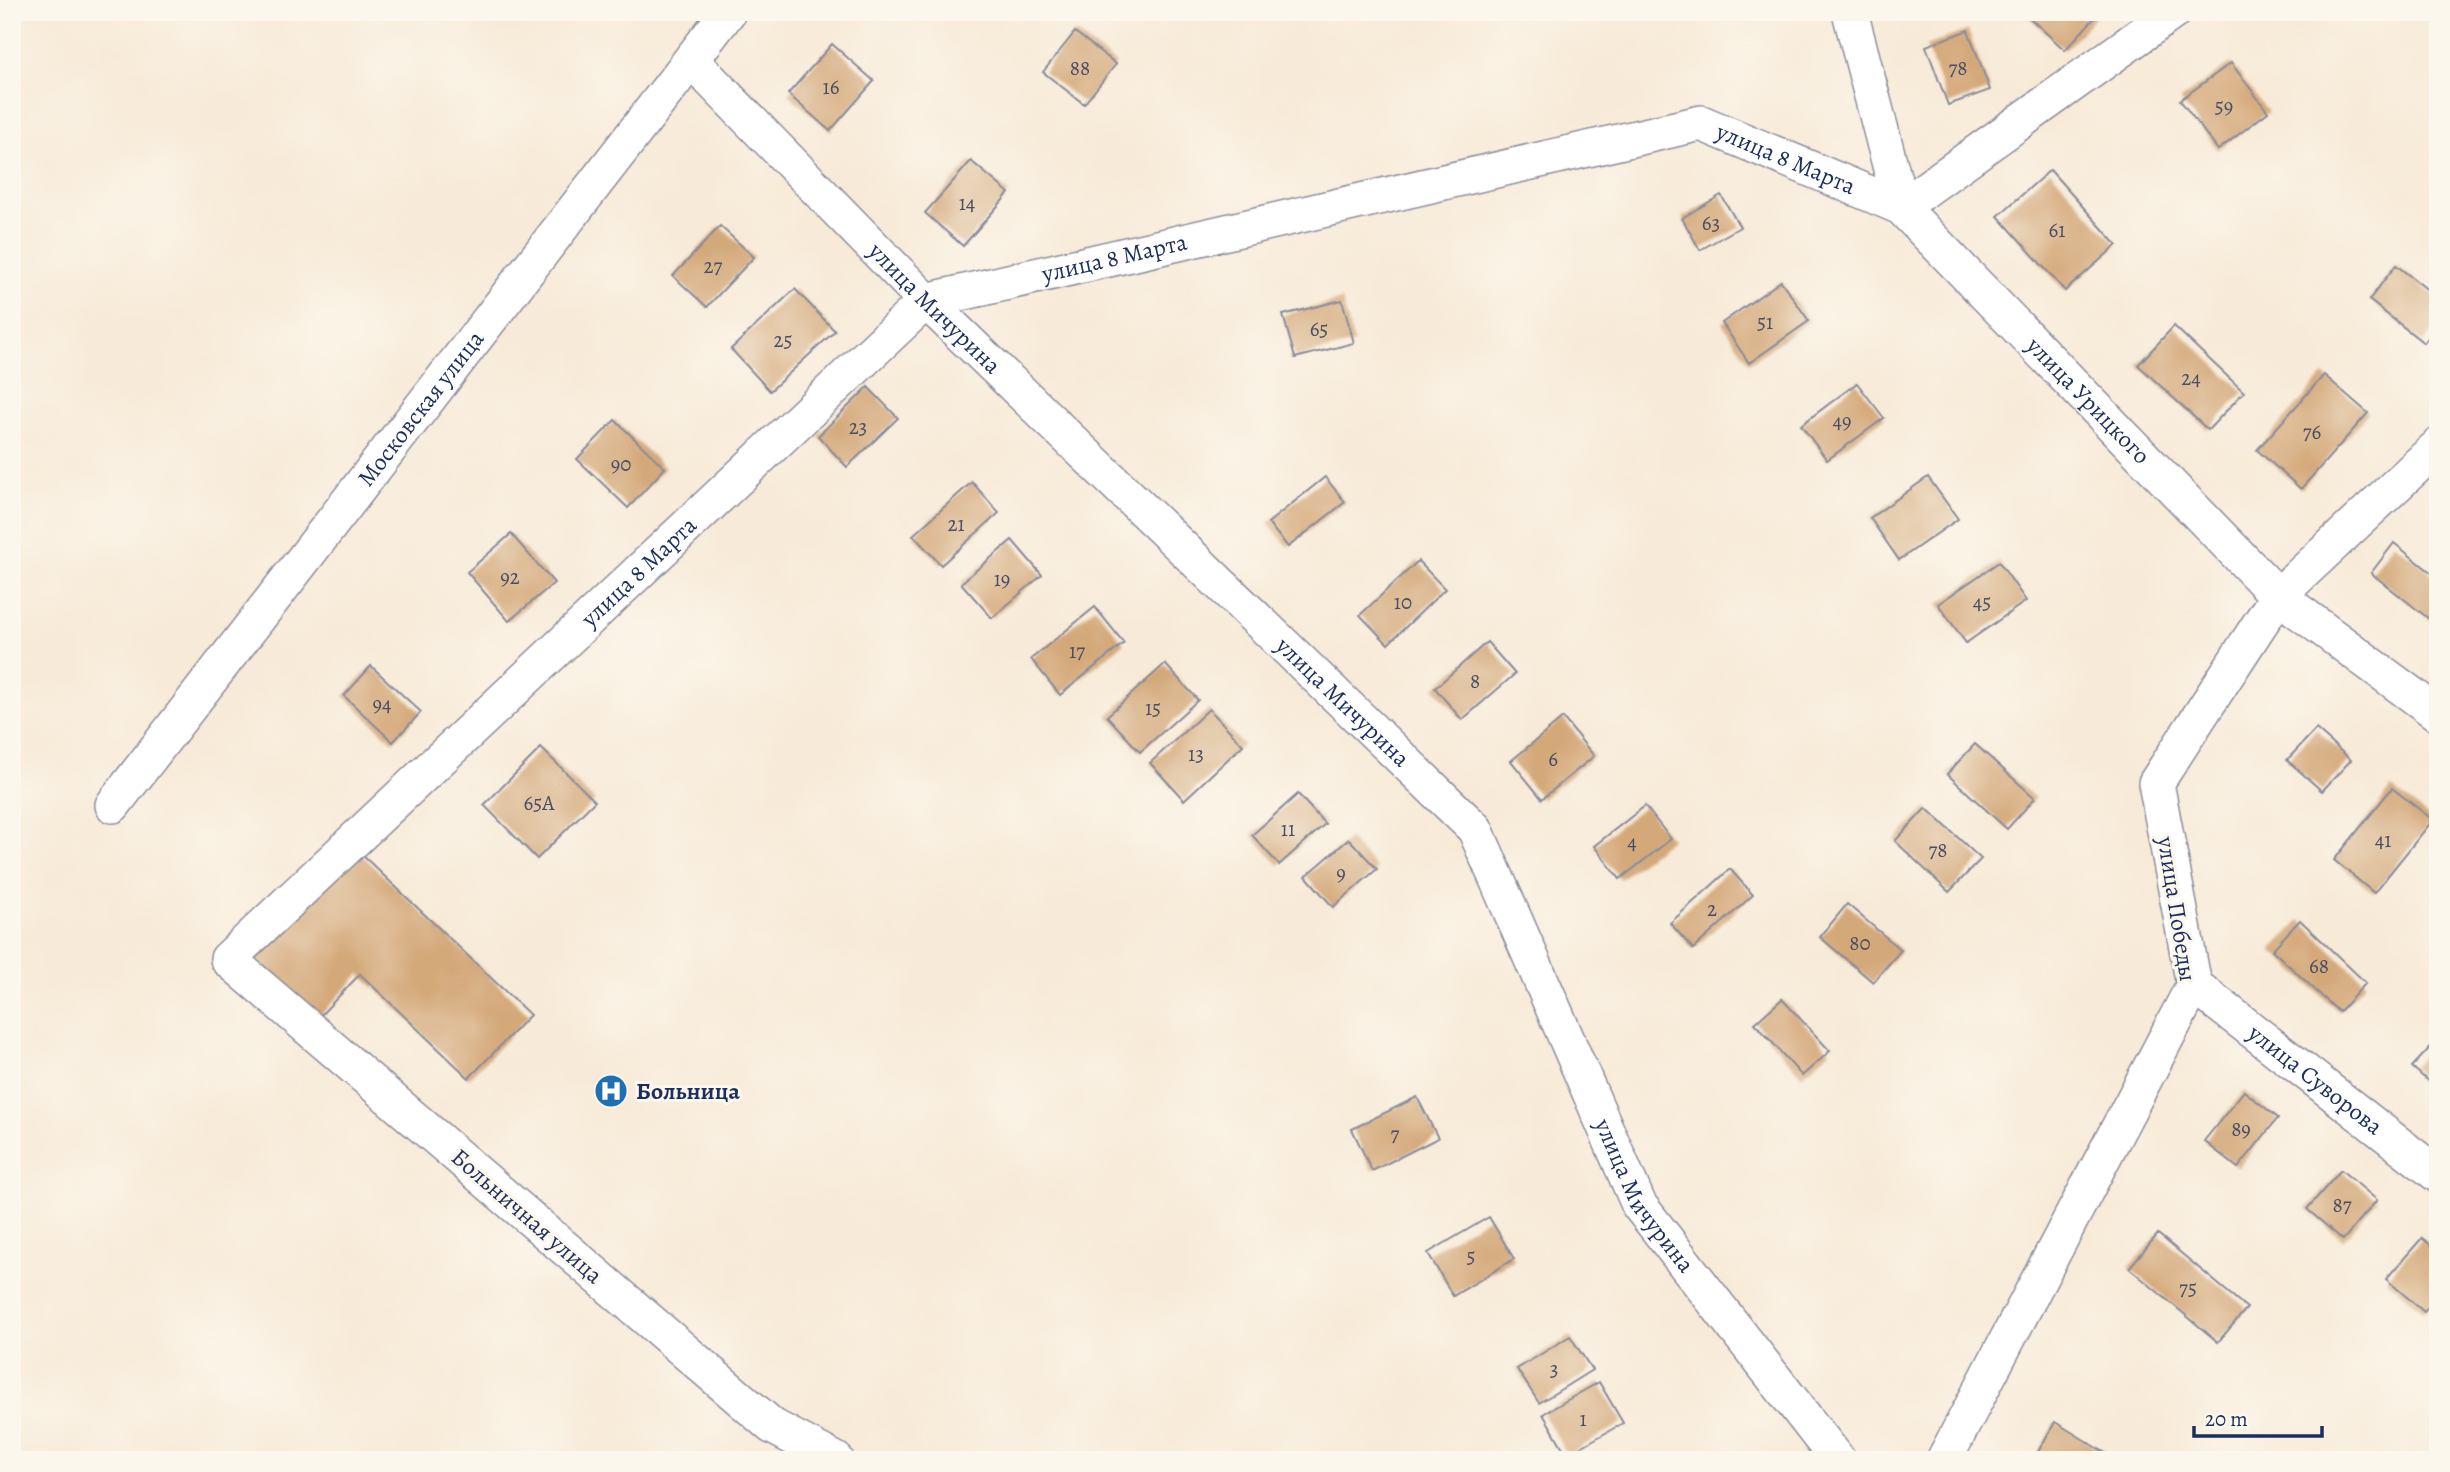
<svg xmlns="http://www.w3.org/2000/svg" width="2450" height="1472" font-family="Alegreya,serif">
<style>
.building{fill:#d4a97a}
.lines{fill:none;stroke-linecap:round;stroke-linejoin:round}
.minor-casing{stroke:#8a8c9b;stroke-width:38}
.minor{stroke:#fff;stroke-width:35}
.labels{text-anchor:middle;stroke-width:6;stroke-linejoin:round;paint-order:stroke}
.number-label{font-size:21px;fill:#494e65}
.street-label{font-size:24px;fill:#1b2f5e;stroke:#fbf7ec}
.poi-label{font-size:24px;font-weight:bold;fill:#1b2f5e;stroke:#fbf7ec;text-anchor:start}
</style>
<rect width="100%" height="100%" fill="#fbf7ec"/>
<filter id="ink" filterUnits="userSpaceOnUse"><feTurbulence type="fractalNoise" baseFrequency=".0143" numOctaves="2"/><feDisplacementMap in="SourceGraphic" scale="14" xChannelSelector="R" yChannelSelector="G"/><feConvolveMatrix kernelMatrix="1 2 1 2 8 2 1 2 1" color-interpolation-filters="sRGB"/></filter>
<filter id="wash" filterUnits="userSpaceOnUse"><feTurbulence type="fractalNoise" baseFrequency=".00686" numOctaves="4" result="noise"/><feDisplacementMap in="SourceGraphic" scale="28" xChannelSelector="R" yChannelSelector="G"/><feGaussianBlur stdDeviation="1.57" result="paint"/><feColorMatrix in="noise" values="0 0 0 0 0 0 0 0 0 0 0 0 0 0 0 0 0 1.4 0 .05"/><feComposite in="paint" operator="in"/></filter>
<g filter="url(#wash)">
<rect width="100%" height="100%" fill="#f8ead8"/>
<g id="blocks">
<g class="building">
<path d="M2023,12H2100L2065,50Z"/>
<path d="M1968,30L1990,90L1948,105L1926,46Z"/>
<path d="M1075,32L1116,64L1084,104L1043,72Z"/>
<path d="M832,44L874,81L830,131L788,94Z"/>
<path d="M2231,63L2268,112L2218,150L2180,100Z"/>
<path d="M971,161L1009,193L963,246L925,213Z"/>
<path d="M2050,170L2117,245L2065,291L1998,216Z"/>
<path d="M1721,195L1740,227L1700,250L1682,218Z"/>
<path d="M720,226L754,257L707,307L673,276Z"/>
<path d="M2396,265L2438,298V325L2424,343L2369,300Z"/>
<path d="M1781,281L1809,321L1749,363L1722,323Z"/>
<path d="M795,289L835,331L770,391L731,349Z"/>
<path d="M1342,300L1354,343L1295,358L1283,315Z"/>
<path d="M2174,326L2244,392L2208,430L2138,365Z"/>
<path d="M2324,375L2368,413L2301,489L2257,450Z"/>
<path d="M1857,383L1884,418L1827,460L1801,425Z"/>
<path d="M868,387L898,418L847,467L818,436Z"/>
<path d="M615,420L665,468L628,508L577,459Z"/>
<path d="M1325,477L1345,502L1288,547L1268,523Z"/>
<path d="M1928,477L1958,519L1899,560L1870,518Z"/>
<path d="M972,482L999,513L941,565L913,535Z"/>
<path d="M511,534L554,583L509,621L467,572Z"/>
<path d="M1012,540L1042,575L992,618L961,583Z"/>
<path d="M2394,543L2438,578V626L2371,573Z"/>
<path d="M1418,561L1445,589L1388,644L1360,615Z"/>
<path d="M1999,562L2026,601L1966,643L1938,604Z"/>
<path d="M1095,607L1124,643L1060,695L1031,659Z"/>
<path d="M1487,642L1515,674L1462,720L1435,688Z"/>
<path d="M1165,664L1198,700L1140,752L1107,716Z"/>
<path d="M371,666L421,712L393,742L344,696Z"/>
<path d="M1209,709L1243,745L1184,800L1150,763Z"/>
<path d="M1563,718L1594,756L1542,799L1511,761Z"/>
<path d="M2316,729L2351,760L2322,791L2287,760Z"/>
<path d="M1975,744L2035,798L2007,829L1947,774Z"/>
<path d="M541,748L595,801L537,859L484,805Z"/>
<path d="M2392,788L2433,820L2374,893L2334,860Z"/>
<path d="M1298,794L1325,824L1279,865L1252,835Z"/>
<path d="M1645,806L1671,839L1620,879L1594,846Z"/>
<path d="M1926,808L1981,859L1949,892L1895,841Z"/>
<path d="M1349,839L1377,869L1333,907L1306,876Z"/>
<path d="M358,851L530,1015L469,1078L360,974L317,1019L254,959Z"/>
<path d="M1730,869L1753,895L1693,949L1670,923Z"/>
<path d="M1847,904L1901,950L1873,982L1820,937Z"/>
<path d="M2300,920L2366,983L2339,1012L2272,950Z"/>
<path d="M1782,999L1830,1051L1802,1076L1755,1023Z"/>
<path d="M2438,1039V1090L2412,1067Z"/>
<path d="M2244,1091L2278,1118L2238,1168L2204,1141Z"/>
<path d="M1417,1097L1438,1138L1372,1171L1352,1129Z"/>
<path d="M2341,1170L2377,1200L2343,1240L2307,1209Z"/>
<path d="M1489,1217L1514,1259L1453,1296L1428,1253Z"/>
<path d="M2158,1234L2247,1308L2218,1342L2129,1268Z"/>
<path d="M2422,1238L2438,1251V1295L2424,1312L2386,1279Z"/>
<path d="M1570,1336L1592,1370L1539,1403L1517,1369Z"/>
<path d="M1599,1382L1623,1423L1567,1455L1543,1414Z"/>
<path d="M2055,1422L2117,1460H2040L2035,1457Z"/>
</g>
</g>
</g>
<g filter="url(#ink)">
<use href="#blocks" fill-opacity="0" stroke="#8a8c9b" stroke-width="2"/>
<g class="lines">
<defs>
<g id="minor">
<path id="s1" d="M1850,12L1901,207L2278,596L2438,714"/>
<path id="s2" d="M691,60L926,301L1475,829L1639,1205L1838,1460"/>
<path id="s3" d="M113,805L728,12"/>
<path id="s4" d="M2194,985L2438,1175"/>
<path id="s5" d="M836,1460L772,1426L228,959L926,301L1701,123L1901,207L2173,12"/>
<path d="M1944,1460L2194,985L2156,783L2278,596L2438,446"/>
</g>
</defs>
<use href="#minor" class="minor-casing"/>
<use href="#minor" class="minor"/>
</g>
</g>
<defs>
<symbol id="hospital-disc" viewBox="-11 -11 22 22"><circle r="9.5" fill="#1f6fb2" stroke="#fbf7ec"/><path d="M-5-5h3v3.5h4V-5h3V5h-3V1.5h-4V5h-3Z" fill="#fff"/></symbol>
</defs>
<g fill-rule="evenodd">
<use href="#hospital-disc" x="592" y="1072" width="38" height="38"/>
</g>
<g class="labels">
<g class="number-label">
<text x="1080" y="75">88</text>
<text x="1958" y="75">78</text>
<text x="831" y="94">16</text>
<text x="2224" y="113">59</text>
<text x="967" y="210">14</text>
<text x="1711" y="230">63</text>
<text x="2057" y="237">61</text>
<text x="713" y="273">27</text>
<text x="1765" y="329">51</text>
<text x="1319" y="336">65</text>
<text x="783" y="347">25</text>
<text x="2191" y="385">24</text>
<text x="1842" y="428">49</text>
<text x="858" y="434">23</text>
<text x="2312" y="439">76</text>
<text x="621" y="471">90</text>
<text x="956" y="531">21</text>
<text x="510" y="584">92</text>
<text x="1002" y="586">19</text>
<text x="1403" y="609">10</text>
<text x="1982" y="609">45</text>
<text x="1077" y="658">17</text>
<text x="1475" y="688">8</text>
<text x="382" y="711">94</text>
<text x="1153" y="715">15</text>
<text x="1196" y="761">13</text>
<text x="1553" y="766">6</text>
<text x="539" y="810">65А</text>
<text x="1288" y="836">11</text>
<text x="2383" y="847">41</text>
<text x="1632" y="849">4</text>
<text x="1938" y="857">78</text>
<text x="1341" y="880">9</text>
<text x="1712" y="916">2</text>
<text x="1860" y="950">80</text>
<text x="2319" y="973">68</text>
<text x="2241" y="1136">89</text>
<text x="1395" y="1141">7</text>
<text x="2342" y="1212">87</text>
<text x="1471" y="1263">5</text>
<text x="2188" y="1295">75</text>
<text x="1554" y="1376">3</text>
<text x="1583" y="1426">1</text>
</g>
<g class="street-label">
<text dy="8" stroke="none"><textPath href="#s5" startOffset="2636">улица 8 Марта</textPath></text>
<text dy="8" stroke="none"><textPath href="#s5" startOffset="1942">улица 8 Марта</textPath></text>
<text dy="8" stroke="none"><textPath href="#s2" startOffset="348">улица Мичурина</textPath></text>
<text dy="8" stroke="none"><textPath href="#s1" startOffset="471">улица Урицкого</textPath></text>
<text dy="8" stroke="none"><textPath href="#s3" startOffset="502">Московская улица</textPath></text>
<text dy="8" stroke="none"><textPath href="#s5" startOffset="1354">улица 8 Марта</textPath></text>
<text dy="8" stroke="none"><textPath href="#s2" startOffset="915">улица Мичурина</textPath></text>
<text transform="translate(2177 909) rotate(81)" y="8">улица Победы</text>
<text dy="8" stroke="none"><textPath href="#s4" startOffset="154">улица Суворова</textPath></text>
<text dy="8" stroke="none"><textPath href="#s2" startOffset="1503">улица Мичурина</textPath></text>
<text transform="translate(527 1216) rotate(41)" y="8">Больничная улица</text>
</g>
<g class="poi-label">
<text x="636" y="1099">Больница</text>
</g>
</g>
<rect width="2450" height="1472" fill="none" stroke="#fbf7ec" stroke-width="42"/>
<path d="M2194 1426v10h128v-10" fill="none" stroke="#1b2f5e" stroke-width="3.5"/>
<text x="2205" y="1426" font-size="21" fill="#1b2f5e" stroke="#fbf7ec" stroke-width="5" paint-order="stroke">20 m</text>
</svg>
